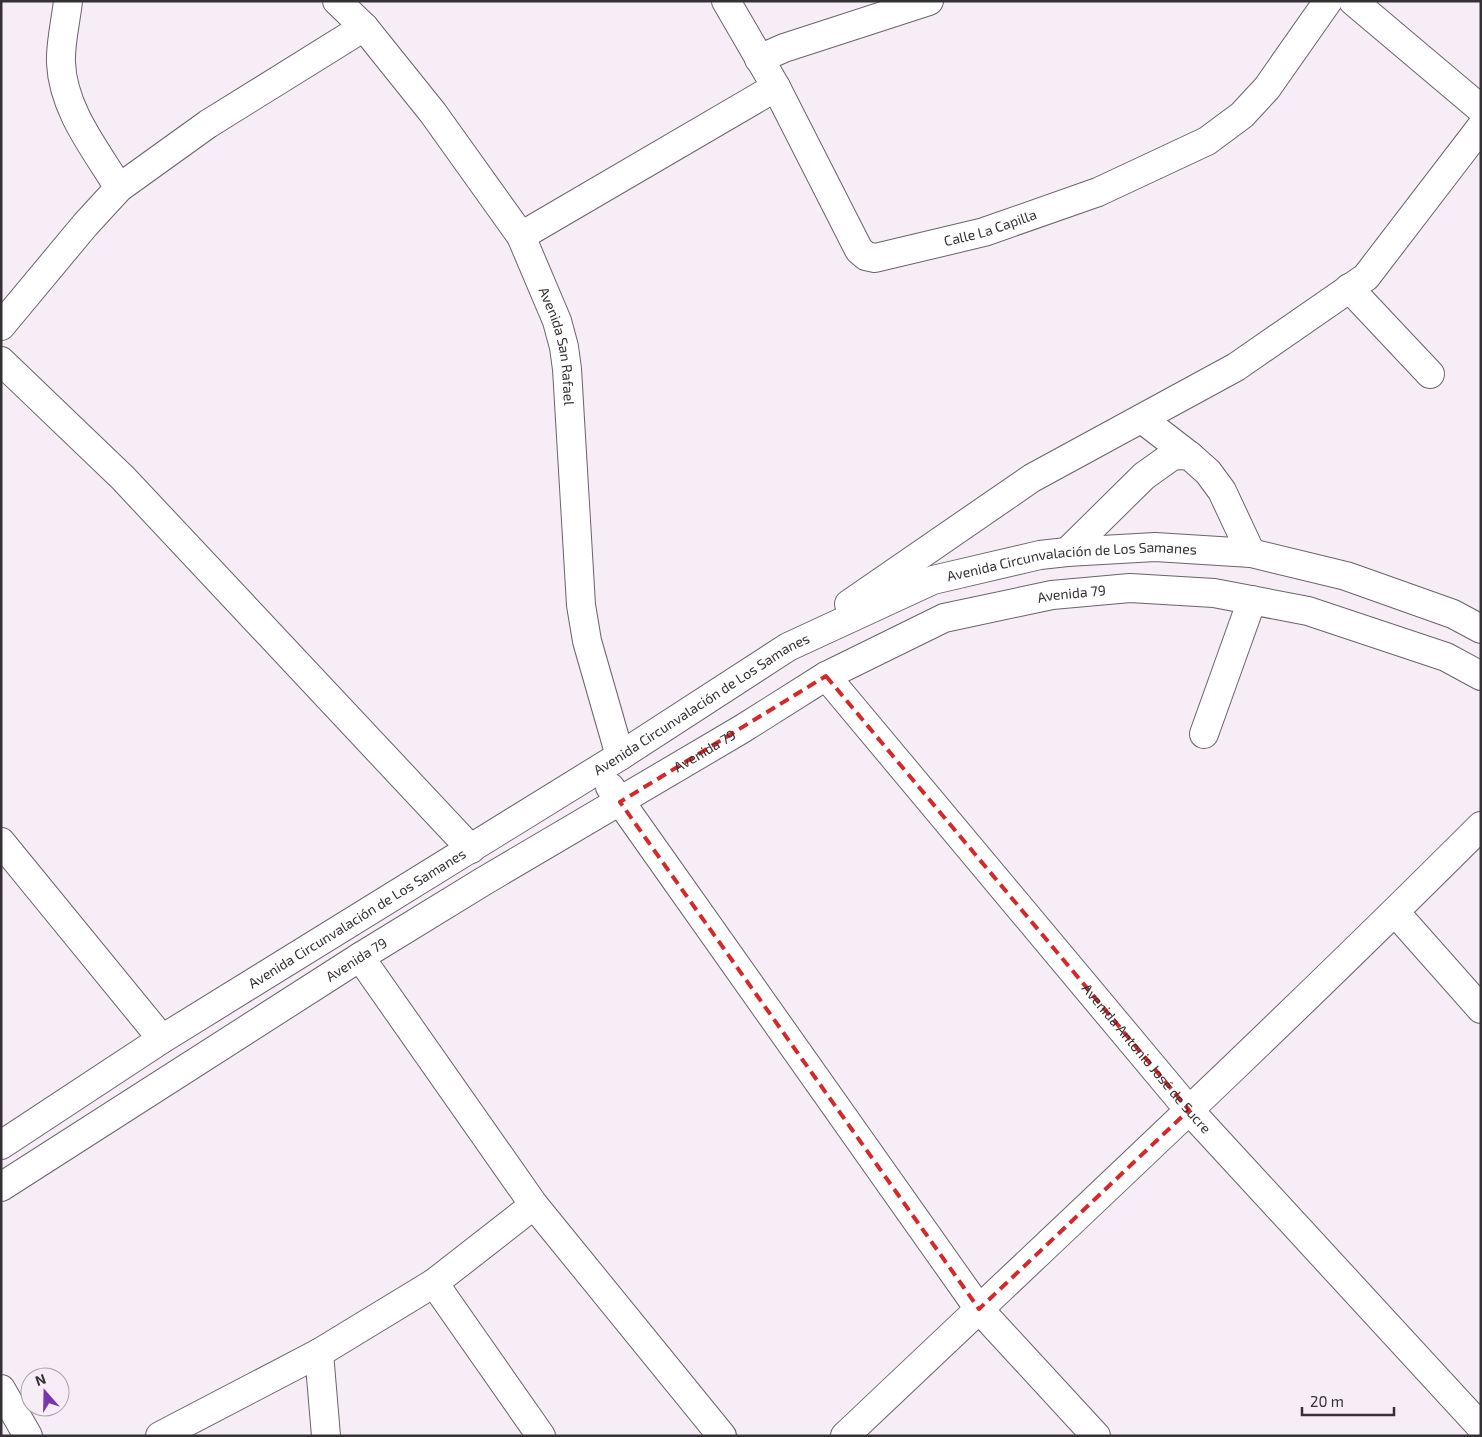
<svg xmlns="http://www.w3.org/2000/svg" width="1482" height="1437" font-family="'Exo 2',sans-serif">
<style>
.lines{fill:none;stroke-linecap:round;stroke-linejoin:round}
.minor-casing{stroke:#6b626b;stroke-width:30}
.minor{stroke:#fff;stroke-width:28}
.marked{fill:none;stroke:#d62828;stroke-width:4;stroke-dasharray:10 6;stroke-linejoin:round}
.labels{text-anchor:middle;stroke-width:4;stroke-linejoin:round;paint-order:stroke}
.street-label{font-size:14px;fill:#343134;stroke:#f7edf7}
</style>
<rect width="100%" height="100%" fill="#f7edf7"/>
<g class="lines">
<defs>
<g id="minor">
<path d="M68,1C66,20 60,44 61,63C63,110 96,150 119,188"/>
<path id="s1" d="M337,1L364,27L433,113L521,236L557,321L564,347L567,369L581,605L587,641L620,756"/>
<path id="s2" d="M726,1L776,87L859,250L866,256L875,258L984,232L1098,192L1207,141L1242,115L1267,88L1328,1"/>
<path d="M1353,1L1481,109"/>
<path d="M759,59L784,48L929,1"/>
<path d="M521,236L776,87"/>
<path d="M1349,288L1430,374"/>
<path d="M1,326L85,225L119,188L208,124L364,27"/>
<path d="M1,361L123,478L471,849"/>
<path d="M1142,419L1190,456"/>
<path d="M1067,552L1144,476L1172,456L1181,455L1190,456L1208,472L1222,491L1251,553"/>
<path d="M849,604L1032,478L1236,367L1366,277L1481,127"/>
<path id="s3" d="M826,676L1189,1110L1481,1427"/>
<path d="M1204,734L1252,600"/>
<path d="M610,787L979,1309L1096,1436"/>
<path d="M1,842L162,1039"/>
<path d="M1395,912L1481,1009"/>
<path d="M360,957L534,1205L722,1436"/>
<path id="s4" d="M1,1145L162,1039L620,756L788,647L933,580L1040,555L1067,552L1155,547L1251,553L1346,576L1453,614L1481,629"/>
<path id="s5" d="M1,1187L360,957L484,881L742,729L826,676L944,618L1052,595L1130,588L1214,593L1308,611L1446,657L1481,676"/>
<path d="M434,1283L541,1436"/>
<path d="M319,1353L326,1436"/>
<path d="M1,1389L28,1436"/>
<path d="M160,1436L319,1353L434,1283L534,1205"/>
<path d="M845,1436C1058,1234 1273,1034 1481,826"/>
</g>
</defs>
<use href="#minor" class="minor-casing"/>
<use href="#minor" class="minor"/>
</g>
<path class="marked" d="M826,676L1189,1110L979,1309L620,802Z"/>
<g class="labels">
<g class="street-label">
<text dy="5" stroke="none"><textPath href="#s2" startOffset="420">Calle La Capilla</textPath></text>
<text dy="5" stroke="none"><textPath href="#s1" startOffset="416">Avenida San Rafael</textPath></text>
<text dy="5" stroke="none"><textPath href="#s4" startOffset="1232">Avenida Circunvalación de Los Samanes</textPath></text>
<text dy="5" stroke="none"><textPath href="#s5" startOffset="1232">Avenida 79</textPath></text>
<text dy="5" stroke="none"><textPath href="#s4" startOffset="828">Avenida Circunvalación de Los Samanes</textPath></text>
<text dy="5" stroke="none"><textPath href="#s5" startOffset="828">Avenida 79</textPath></text>
<text dy="5" stroke="none"><textPath href="#s4" startOffset="422">Avenida Circunvalación de Los Samanes</textPath></text>
<text dy="5" stroke="none"><textPath href="#s5" startOffset="422">Avenida 79</textPath></text>
<text dy="5" stroke="none"><textPath href="#s3" startOffset="499">Avenida Antonio José de Sucre</textPath></text>
</g>
</g>
<rect width="1482" height="1437" fill="none" stroke="#343134" stroke-width="5"/>
<g transform="translate(45 1392) rotate(340)"><circle r="24" fill="#f7edf7" stroke="#a9a2a9"/>
<path d="M0-4L9 19L0 12L-9 19Z" fill="#7937ab"/>
<text y="-8" font-size="14" font-weight="bold" text-anchor="middle" fill="#343134">N</text>
</g>
<path d="M1302 1407v8h92v-8" fill="none" stroke="#343134" stroke-width="2.5"/>
<text x="1310" y="1407" font-size="15" fill="#343134" stroke="#f7edf7" stroke-width="4" paint-order="stroke">20 m</text>
</svg>
